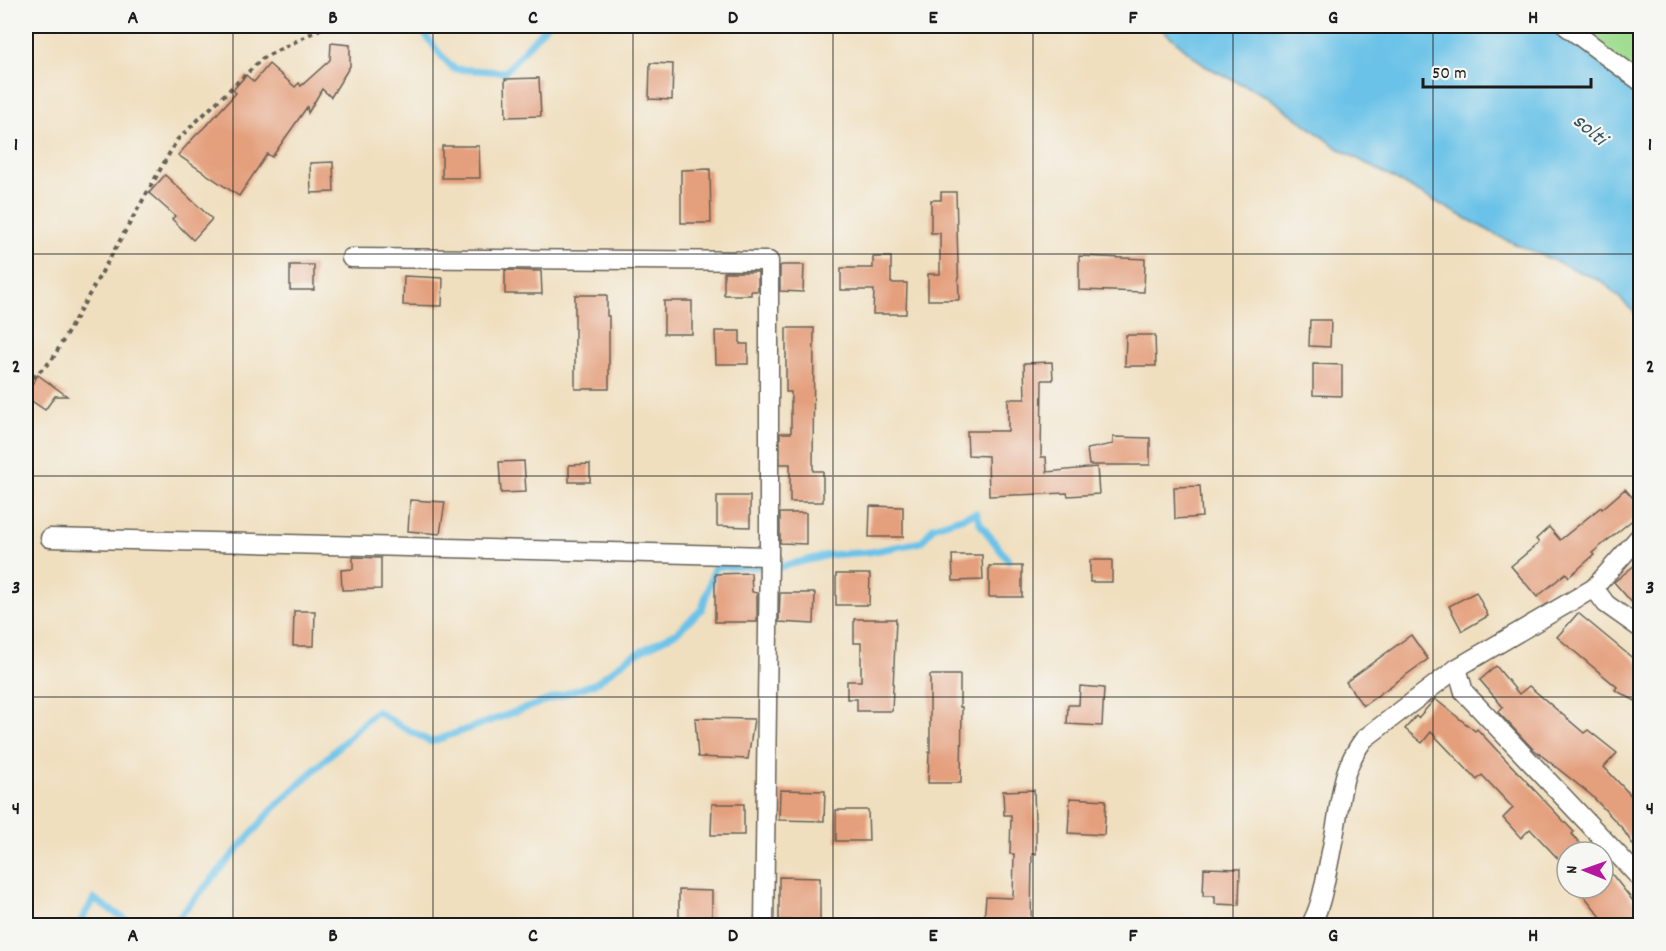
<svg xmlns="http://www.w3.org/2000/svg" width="1666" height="951" font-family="Dekko,sans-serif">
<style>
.green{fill:#a0dd91;stroke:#5e7c56;stroke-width:1.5}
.water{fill:#6bc2e8;stroke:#446f82;stroke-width:1.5}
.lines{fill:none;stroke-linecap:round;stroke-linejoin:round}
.stream{stroke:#6bc2e8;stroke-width:7}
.building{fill:#e49f7b}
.minor-casing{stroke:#666055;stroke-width:21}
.path{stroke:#666055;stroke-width:4;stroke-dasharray:4.5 4.5;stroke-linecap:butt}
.minor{stroke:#fff;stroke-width:18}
.grid{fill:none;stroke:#1c1c1c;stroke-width:1.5;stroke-opacity:0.55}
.labels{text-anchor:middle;stroke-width:4.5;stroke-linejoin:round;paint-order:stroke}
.water-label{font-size:22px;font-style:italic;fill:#385663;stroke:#f6f6f2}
.neatline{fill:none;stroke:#1c1c1c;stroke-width:2}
.grid-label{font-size:20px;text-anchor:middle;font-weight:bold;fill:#1c1c1c}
</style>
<rect width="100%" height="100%" fill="#f6f6f2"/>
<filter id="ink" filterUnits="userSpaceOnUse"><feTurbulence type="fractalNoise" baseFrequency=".0167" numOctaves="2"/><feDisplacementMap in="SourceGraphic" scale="12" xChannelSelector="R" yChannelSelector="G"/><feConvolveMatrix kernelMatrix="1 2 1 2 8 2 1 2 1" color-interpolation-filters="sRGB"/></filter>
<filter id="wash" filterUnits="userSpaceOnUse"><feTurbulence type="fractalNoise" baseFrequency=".008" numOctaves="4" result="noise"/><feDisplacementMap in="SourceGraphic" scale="24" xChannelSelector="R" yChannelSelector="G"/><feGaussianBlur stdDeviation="1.35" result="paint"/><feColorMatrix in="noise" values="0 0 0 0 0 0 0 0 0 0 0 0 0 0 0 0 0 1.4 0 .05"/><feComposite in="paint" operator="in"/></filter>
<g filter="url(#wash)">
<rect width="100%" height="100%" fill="#f0dfbf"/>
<path class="green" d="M1556,26H1640V98Z"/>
<path class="water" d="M1158,26H1556L1640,98V318L1603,282L1504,239L1338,148L1268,97L1205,66Z"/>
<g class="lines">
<g class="stream">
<path d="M399,26L422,30L439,53L454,69L505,72L546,26"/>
<path d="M78,926L94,899L135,926"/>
<path d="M171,926L271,811L376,711L399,725L431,742L596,683L628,658L677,632L702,609L715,566L780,567L828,555L870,552L922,542L933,527L976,513L981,525L1008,560"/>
</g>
</g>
<g id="blocks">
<g class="building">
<path d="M331,43L350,45V66L331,97L322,89L308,113L307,107L272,157L267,154L239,196L178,155L196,135L209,123L236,93L233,90L246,75L254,82L269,64L295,87L299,83L301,86L330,60Z"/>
<path d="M650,63L673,64L672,100L649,99Z"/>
<path d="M539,78L541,116L506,117L505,79Z"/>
<path d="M442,146H479L480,178H442Z"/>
<path d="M333,162L334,192L311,193L310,163Z"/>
<path d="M710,169L711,223H681V170Z"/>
<path d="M165,175L212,219L193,240L172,219L175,216L149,193Z"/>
<path d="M941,192H956L959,300H928V274H940V233H931V200H941Z"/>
<path d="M1079,256L1145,259L1144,292L1079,290Z"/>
<path d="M873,257H891V283H907L906,314H873L874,290H841V268H873Z"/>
<rect x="290" y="265" width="24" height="25"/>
<path d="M782,265H804L803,292L780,291V266Z"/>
<path d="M505,270L541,271L542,294H505Z"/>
<path d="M724,272H758V291H751V295H724Z"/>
<path d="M404,276L443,278L442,306L403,305Z"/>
<path d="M575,295H607V316H609V389H575Z"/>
<rect x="664" y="301" width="28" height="33"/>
<path d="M1310,320H1331L1330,347L1309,346Z"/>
<path d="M786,328H814L813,471H823V502H790V464H780V433H791V392H786Z"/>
<path d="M715,331H740V344H748V364H716Z"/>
<path d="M1126,335H1155L1156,366H1125Z"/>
<path d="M1052,362L1053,380H1042L1041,457H1046L1047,472L1097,467L1099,494L1068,496L1067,493L989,496L988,456L968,455L967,431H1008V399H1025L1024,363Z"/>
<path d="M1313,364L1342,365V396L1313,395Z"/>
<path d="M38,375L67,396H55L45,410L26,397V393Z"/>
<path d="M1113,437L1150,438V465H1089L1087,449L1113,444Z"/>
<path d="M524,461L526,492L501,493L499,462Z"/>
<path d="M590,464V482H569V465Z"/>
<path d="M1200,486L1202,517L1175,519L1174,487Z"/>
<path d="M1625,489L1641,507V513L1592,553L1594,555L1569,577L1566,573L1537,597L1511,566L1539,543L1536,539L1549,527L1560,540L1601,507L1602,509Z"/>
<path d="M717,496H750V527L717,526Z"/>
<path d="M410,500L445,502L440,534L408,531Z"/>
<path d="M870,506L903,507V537H869Z"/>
<path d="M780,513H806V544L780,543Z"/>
<path d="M952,555H982L983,580L953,581Z"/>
<path d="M353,557L381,558V589L342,590L341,570L353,569Z"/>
<rect x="1090" y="560" width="22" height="22"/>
<path d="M1641,560V613L1614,582Z"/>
<rect x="989" y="566" width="33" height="31"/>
<path d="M751,573L752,592L757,593V622H715V574Z"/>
<path d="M836,574H870L869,605H836Z"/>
<path d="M1476,592L1488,616L1462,631L1449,606Z"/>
<path d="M780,593H815L814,624L779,622Z"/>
<path d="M294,611H315L314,646H293Z"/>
<path d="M1578,613L1641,665V704L1615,690L1617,687L1557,637Z"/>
<path d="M854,619H896L892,711H857V699H847V681H861V643H854Z"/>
<path d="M1411,635L1428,659L1363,706L1346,682Z"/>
<path d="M1496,666L1519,694L1529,686L1584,733L1588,730L1617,753L1604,767L1641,806V857L1622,828L1591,795L1532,748L1498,712L1503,707L1480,680Z"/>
<path d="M930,675H960V707H962L961,783H928L929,752H930Z"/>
<path d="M1080,686L1104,688L1102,726L1067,724L1068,705H1079Z"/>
<path d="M1435,699L1475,731L1477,729L1574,832L1572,834L1587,852H1567V868L1530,829L1521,838L1503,818L1513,808L1482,775L1477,780L1431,732L1422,743L1405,729L1416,716L1418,718Z"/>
<path d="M695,718L754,719L748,759L698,757Z"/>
<path d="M780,790L825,791L824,821L779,820Z"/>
<path d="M1034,790L1035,821H1036V854H1032L1031,926H1014V923L984,921L986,897L1013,898L1014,854H1010L1011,815H1004L1003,791Z"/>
<path d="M1070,798L1106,800L1104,835L1068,833Z"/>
<path d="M712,804H744V835H711Z"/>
<path d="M836,810H868L869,841H836Z"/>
<path d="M1603,863L1641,911V926H1608L1578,888H1603Z"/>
<path d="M1204,868L1240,869L1239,905L1215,904V896H1203Z"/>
<path d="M779,877L820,878V921L779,920Z"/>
<path d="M679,890L712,891V921H679Z"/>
</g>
</g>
</g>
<g filter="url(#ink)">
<use href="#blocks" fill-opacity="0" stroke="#666055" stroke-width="1.5"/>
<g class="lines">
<defs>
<g id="minor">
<path d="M1566,26L1640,81"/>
<path d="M50,538L769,556V261L351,258"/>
<path d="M1594,588L1606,604L1640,628"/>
<path d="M1457,668L1464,692L1640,878"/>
<path d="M764,926L769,556"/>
<path d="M1310,926C1320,909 1323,891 1327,872C1331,852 1335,833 1338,813C1343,781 1345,765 1364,739L1457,668L1594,588L1640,536"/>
</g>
</defs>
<use href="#minor" class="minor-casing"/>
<path class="path" d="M26,384L52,360L177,140L263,58L320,29L332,26"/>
<use href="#minor" class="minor"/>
</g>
</g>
<path class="grid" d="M233,26V926M433,26V926M633,26V926M833,26V926M1033,26V926M1233,26V926M1433,26V926M26,254H1640M26,476H1640M26,697H1640"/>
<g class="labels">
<g class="water-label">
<text transform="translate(1591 128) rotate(41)" y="8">solti</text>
</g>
</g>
<rect width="1666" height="951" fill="none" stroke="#f6f6f2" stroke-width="66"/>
<g transform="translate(1585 870) rotate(271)"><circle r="28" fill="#f6f6f2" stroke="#9f9f9c" stroke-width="1.5"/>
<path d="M0-4.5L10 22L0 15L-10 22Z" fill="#b5179e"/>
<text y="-9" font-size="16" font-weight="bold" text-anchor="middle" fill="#1c1c1c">N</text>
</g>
<path d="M1423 78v9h168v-9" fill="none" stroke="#1c1c1c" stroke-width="3"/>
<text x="1432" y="78" font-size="18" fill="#1c1c1c" stroke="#f6f6f2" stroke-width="4.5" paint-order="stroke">50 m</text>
<rect x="33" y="33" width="1600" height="885" class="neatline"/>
<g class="grid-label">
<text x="133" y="23">A</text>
<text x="333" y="23">B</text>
<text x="533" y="23">C</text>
<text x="733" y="23">D</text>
<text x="933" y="23">E</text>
<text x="1133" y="23">F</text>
<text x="1333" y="23">G</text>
<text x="1533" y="23">H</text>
<text x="16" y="150">1</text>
<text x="1650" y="150">1</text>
<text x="16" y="372">2</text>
<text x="1650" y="372">2</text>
<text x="16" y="593">3</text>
<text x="1650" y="593">3</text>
<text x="16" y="814">4</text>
<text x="1650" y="814">4</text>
<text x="133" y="941">A</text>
<text x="333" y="941">B</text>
<text x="533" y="941">C</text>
<text x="733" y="941">D</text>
<text x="933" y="941">E</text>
<text x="1133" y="941">F</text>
<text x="1333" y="941">G</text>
<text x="1533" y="941">H</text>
</g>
</svg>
